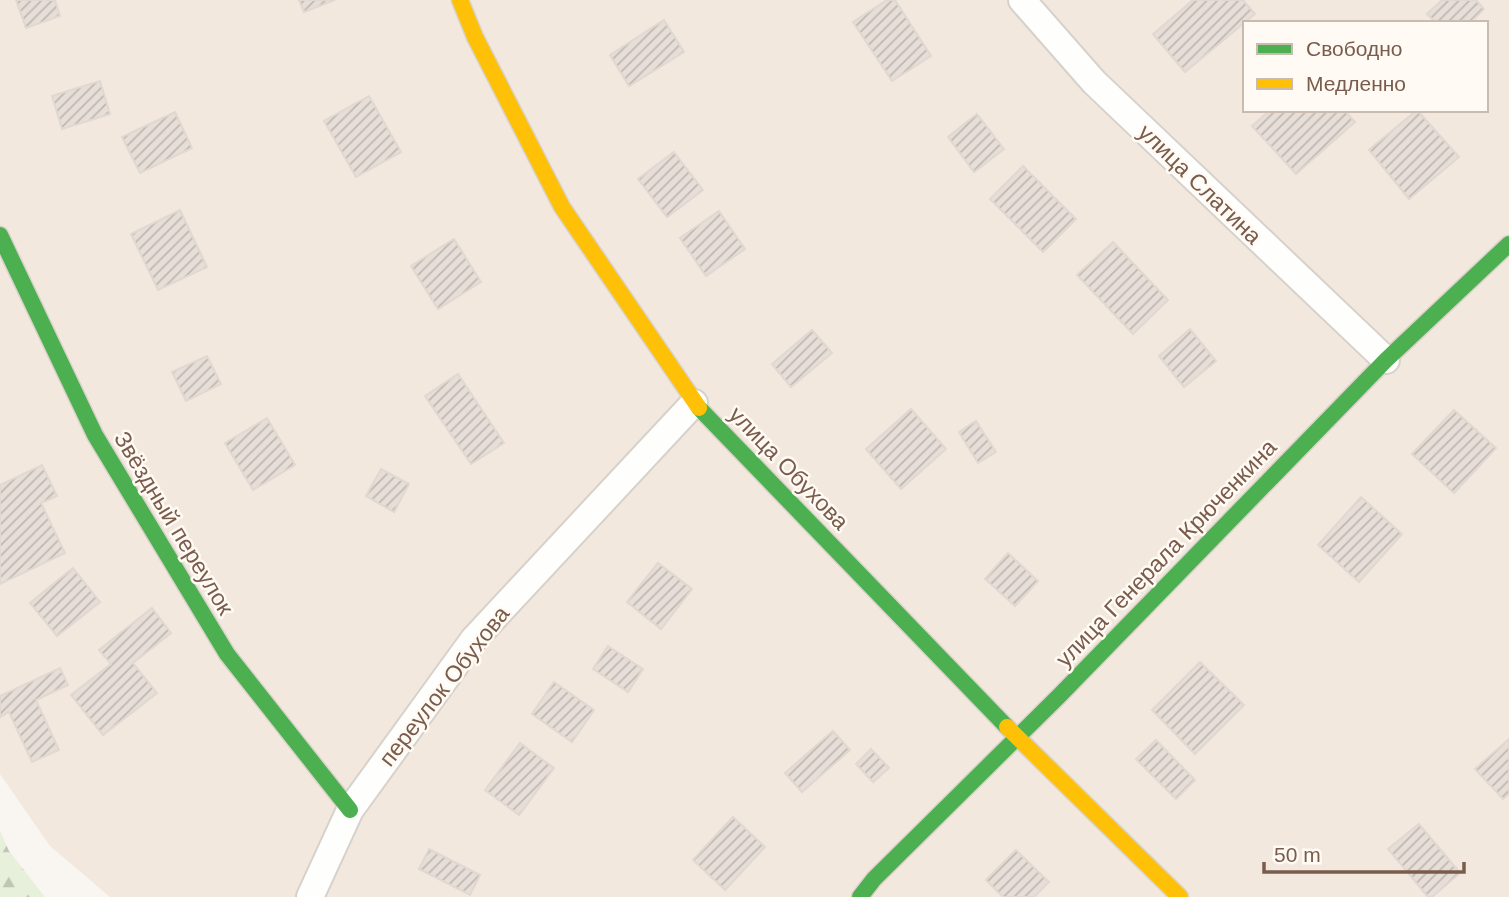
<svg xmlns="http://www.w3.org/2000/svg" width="1509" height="897" font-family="Helvetica,sans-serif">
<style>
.residential{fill:#f2e8de;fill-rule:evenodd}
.forest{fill:url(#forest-firs)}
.building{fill:url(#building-hatch);stroke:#e2d8d2;stroke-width:2}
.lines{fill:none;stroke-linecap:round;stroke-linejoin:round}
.street-casing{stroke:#d7d1cb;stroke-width:30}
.fast-casing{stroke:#d9d2cb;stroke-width:19}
.slow-casing{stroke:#d9d2cb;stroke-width:19}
.street{stroke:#fefefd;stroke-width:26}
.fast{stroke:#4caf50;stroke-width:16}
.slow{stroke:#ffc107;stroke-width:16}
.labels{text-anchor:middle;stroke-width:5;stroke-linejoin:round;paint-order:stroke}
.street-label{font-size:23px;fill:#7a5c4d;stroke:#fffaf3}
</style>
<defs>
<pattern id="forest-firs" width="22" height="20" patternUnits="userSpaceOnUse" patternTransform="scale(1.75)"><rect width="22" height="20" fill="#e7f0db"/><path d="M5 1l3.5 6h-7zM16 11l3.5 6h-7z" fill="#c0c6b4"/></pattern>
<pattern id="building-hatch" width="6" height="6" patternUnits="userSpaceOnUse" patternTransform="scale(1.75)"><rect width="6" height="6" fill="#e6ded7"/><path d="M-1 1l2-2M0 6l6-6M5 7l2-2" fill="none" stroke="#bfb7b1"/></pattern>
</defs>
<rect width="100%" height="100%" fill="#f9f5f0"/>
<path class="residential" d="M0,0H1509V897H110L50,846L0,774ZM1245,23H1486V110H1245Z"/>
<path class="forest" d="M0,831L9,851L45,897H0Z"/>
<g class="building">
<path d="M16,0H55L60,16L26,28Z"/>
<path d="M299,0H335L304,12Z"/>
<path d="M887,0H895L931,56L892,81L853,22Z"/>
<path d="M1193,0H1243L1255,14L1185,72L1153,34Z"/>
<path d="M1442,0H1476L1484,9L1470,23H1436L1427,14Z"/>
<path d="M664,20L684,52L629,86L610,55Z"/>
<path d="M100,81L110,114L62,129L52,96Z"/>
<path d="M369,96L401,152L356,177L324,121Z"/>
<path d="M1270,110H1344L1355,122L1296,174L1252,126Z"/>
<path d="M1417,110L1459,157L1409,199L1369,150Z"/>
<path d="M175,112L192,148L140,173L122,137Z"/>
<path d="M977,114L1004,149L974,172L948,137Z"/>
<path d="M674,152L703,190L667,217L638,179Z"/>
<path d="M1023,166L1076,219L1043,252L990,199Z"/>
<path d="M180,210L207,267L158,290L131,234Z"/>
<path d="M719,211L745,249L706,276L680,238Z"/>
<path d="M454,239L481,282L438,309L411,266Z"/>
<path d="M1113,242L1168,300L1133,334L1077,275Z"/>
<path d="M1190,329L1216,361L1184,387L1159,356Z"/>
<path d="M812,330L832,353L791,387L772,364Z"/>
<path d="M207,356L221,384L186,401L172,372Z"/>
<path d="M458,374L504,443L471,464L425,396Z"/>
<path d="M911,409L946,449L901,489L866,449Z"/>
<path d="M1454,410L1496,448L1454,493L1412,454Z"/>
<path d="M267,418L295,465L253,490L225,443Z"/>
<path d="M976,421L996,452L978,463L959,432Z"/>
<path d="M42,465L57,496L41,503L65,553L0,584V485Z"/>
<path d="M381,469L409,484L394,512L366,496Z"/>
<path d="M1361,497L1402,534L1359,582L1318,545Z"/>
<path d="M1008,553L1038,581L1015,606L985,579Z"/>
<path d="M658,563L692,589L661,629L627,602Z"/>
<path d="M73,568L100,602L57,636L30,603Z"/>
<path d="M152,608L171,633L133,663L157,693L103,735L71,695L111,664L99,650Z"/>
<path d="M608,646L643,669L628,692L593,669Z"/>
<path d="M1200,662L1244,705L1195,754L1152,710Z"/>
<path d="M60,668L68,685L36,700L59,750L32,762L9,712L0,717V696Z"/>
<path d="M554,682L594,710L572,742L532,714Z"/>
<path d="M833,731L850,750L802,792L785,773Z"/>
<path d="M1509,739V794L1503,799L1475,769Z"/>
<path d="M1156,740L1195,780L1176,799L1136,759Z"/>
<path d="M520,743L554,768L519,815L485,790Z"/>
<path d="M871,749L889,768L873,782L856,764Z"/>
<path d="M733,817L765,847L725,890L693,860Z"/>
<path d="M1419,824L1460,873L1432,897H1428L1388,849Z"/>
<path d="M429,849L480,875L470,895L419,869Z"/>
<path d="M1016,850L1049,882L1034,897H1003L986,880Z"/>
</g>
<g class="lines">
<defs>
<g id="street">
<path d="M1022,0L1094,82L1386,360"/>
<path d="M310,897L350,810L474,639L694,403"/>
</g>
<g id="fast">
<path d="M0,235L95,435L227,654L350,810"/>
<path d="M699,408L1007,727"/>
<path d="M860,897L874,879L1060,695L1386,360L1509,244"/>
</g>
<g id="slow">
<path d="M460,0L475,37L562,207L699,408"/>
<path d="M1007,727L1180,897"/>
</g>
</defs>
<use href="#street" class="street-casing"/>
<use href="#fast" class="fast-casing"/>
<use href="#slow" class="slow-casing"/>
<use href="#street" class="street"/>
<use href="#fast" class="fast"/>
<use href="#slow" class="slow"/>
</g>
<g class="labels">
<g class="street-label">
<text transform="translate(1200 184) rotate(44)" y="8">улица Слатина</text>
<text transform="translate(789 468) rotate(46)" y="8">улица Обухова</text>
<text transform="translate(174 523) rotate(59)" y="8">Звёздный переулок</text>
<text transform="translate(1166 553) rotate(-46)" y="8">улица Генерала Крюченкина</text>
<text transform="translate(444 686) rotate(-52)" y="8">переулок Обухова</text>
</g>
</g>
<rect x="1243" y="21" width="245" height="91" fill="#fffaf3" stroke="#cabbb1" stroke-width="2"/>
<rect x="1257" y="44" width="35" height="10" fill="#4caf50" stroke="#cabbb1" stroke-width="2"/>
<text x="1306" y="56" font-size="21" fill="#7a5c4d">Свободно</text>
<rect x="1257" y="79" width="35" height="10" fill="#ffc107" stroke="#cabbb1" stroke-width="2"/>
<text x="1306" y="91" font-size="21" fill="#7a5c4d">Медленно</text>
<path d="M1264 862v10h200v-10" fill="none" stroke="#7a5c4d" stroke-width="3.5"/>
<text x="1274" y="862" font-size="21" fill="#7a5c4d" stroke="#fffaf3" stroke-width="5" paint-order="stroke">50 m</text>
</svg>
